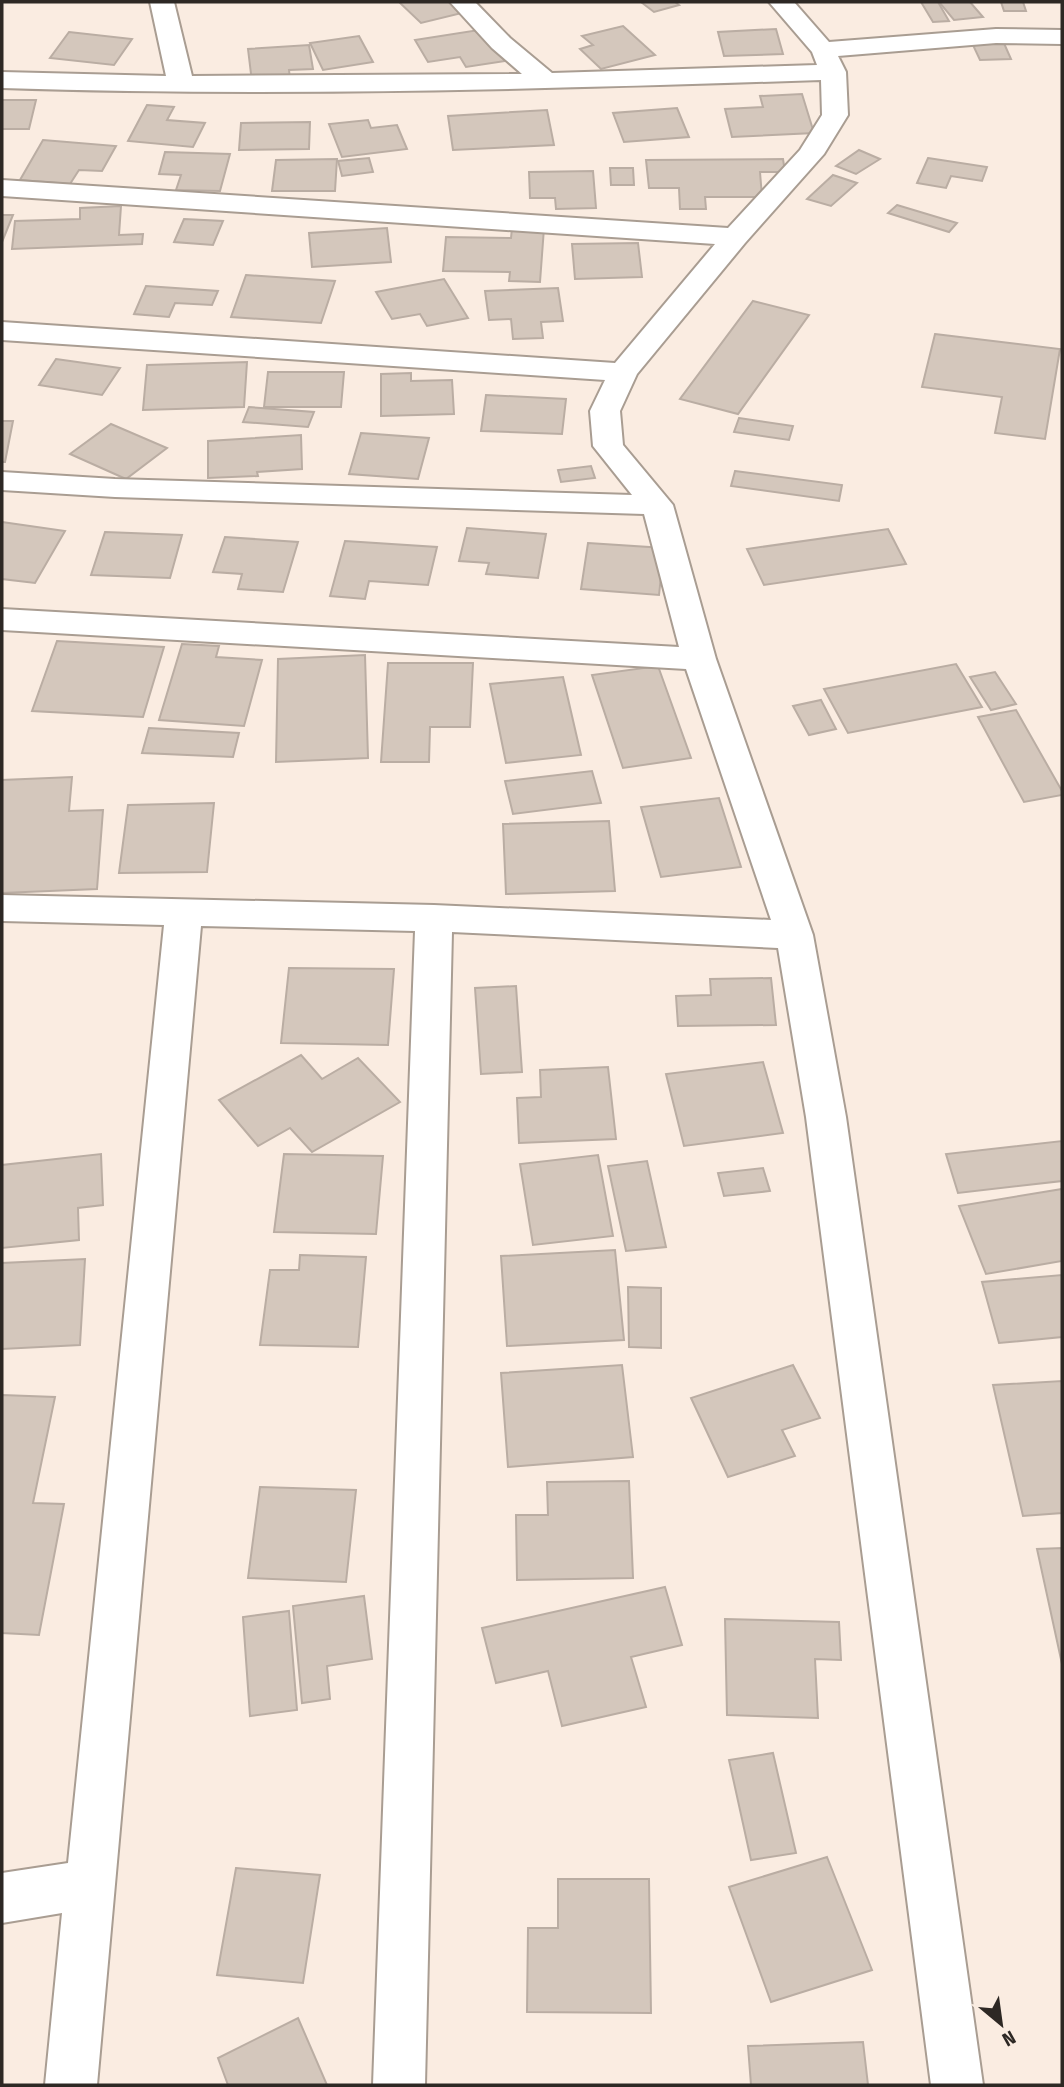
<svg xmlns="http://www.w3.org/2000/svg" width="1064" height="2087" font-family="'Fira Sans Condensed',sans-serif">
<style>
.building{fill:#d4c7bc;stroke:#baada3;stroke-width:2}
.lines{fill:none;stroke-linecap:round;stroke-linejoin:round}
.street-casing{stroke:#a99d92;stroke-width:4}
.street{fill:#fff;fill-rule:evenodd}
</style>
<rect width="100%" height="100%" fill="#faece1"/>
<g class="building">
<path d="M399,2H456L466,12L421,23Z"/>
<path d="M641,2H675L679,5L654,12Z"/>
<path d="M921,2H938L949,21L933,22Z"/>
<path d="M939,2H970L983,17L954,20Z"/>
<path d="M1001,2H1023L1026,11H1004Z"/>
<path d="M623,26L655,55L601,69L580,49L593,45L582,36Z"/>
<path d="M485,29L505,61L466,67L460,57L428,62L415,40Z"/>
<path d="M776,29L783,54L724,56L718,32Z"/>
<path d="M69,32L132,39L114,65L50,58Z"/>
<path d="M359,36L373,62L323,70L310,43Z"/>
<path d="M1003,41L1011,59L980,60L972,43Z"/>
<path d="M309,45L313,69L289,70L290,79L252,82L248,49Z"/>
<path d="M802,94L814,133L732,137L725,109L763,107L760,96Z"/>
<path d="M2,100H36L29,129H2Z"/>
<path d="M147,105L174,107L167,120L205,123L193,147L128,141Z"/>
<path d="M677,108L689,137L624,142L613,113Z"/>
<path d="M547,110L554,145L453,150L448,116Z"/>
<path d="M368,120L371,128L397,125L407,149L342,157L329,124Z"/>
<path d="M310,122L309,149L239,150L241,123Z"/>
<path d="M43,140L116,146L102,171L79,170L70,184L20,180Z"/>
<path d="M859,150L880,159L856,174L836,166Z"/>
<path d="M165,152L230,154L220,191L176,190L181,175L159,174Z"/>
<path d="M369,158L373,172L342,176L338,161Z"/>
<path d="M928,158L987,167L982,181L951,176L946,188L917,183Z"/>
<path d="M337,159L335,191H272L276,160Z"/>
<path d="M783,159L785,172H760L762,197H705L706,209H680L679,188H649L646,160Z"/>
<path d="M610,168H633L634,185H611Z"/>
<path d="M593,171L596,208L556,209L555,198H530L529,172Z"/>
<path d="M833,175L857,183L831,206L807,199Z"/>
<path d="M897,205L957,223L949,232L888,213Z"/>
<path d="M121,206L119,235L143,234L142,244L12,249L15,221L80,219V208Z"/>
<path d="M2,215H13L2,242Z"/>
<path d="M184,219L223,221L213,245L174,242Z"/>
<path d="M387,228L391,262L312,267L309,233Z"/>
<path d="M512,228H544L540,282L509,281L510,272L443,271L446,237L511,238Z"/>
<path d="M638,243L642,277L575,279L572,244Z"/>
<path d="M246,275L335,281L321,323L231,317Z"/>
<path d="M444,279L468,318L427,326L420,314L392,319L376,292Z"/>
<path d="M146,286L218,291L212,305L175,303L169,317L134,314Z"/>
<path d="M558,288L563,321L541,322L543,338L513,339L511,319L489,320L485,291Z"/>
<path d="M753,301L809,315L738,414L680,399Z"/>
<path d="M935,334L1060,349L1045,439L995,433L1002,397L922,387Z"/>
<path d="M56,359L120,368L102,395L39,385Z"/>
<path d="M247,362L244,407L143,410L147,365Z"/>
<path d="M268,372H344L341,407H264Z"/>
<path d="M411,373V381L452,380L454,414L381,416V374Z"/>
<path d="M486,395L566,399L562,434L481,431Z"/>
<path d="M249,407L314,412L308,427L243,422Z"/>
<path d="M739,418L793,426L789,440L734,432Z"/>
<path d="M2,421H13L5,462H2Z"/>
<path d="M111,424L167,448L126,479L70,454Z"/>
<path d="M361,433L429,438L418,479L349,474Z"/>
<path d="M301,435L302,469L257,472L258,476L208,478V441Z"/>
<path d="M591,466L595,478L561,482L558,470Z"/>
<path d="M735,471L842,485L839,501L731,486Z"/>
<path d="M2,522L65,531L35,583L2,579Z"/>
<path d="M467,528L546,534L538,578L486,574L489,563L459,561Z"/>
<path d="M888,529L906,564L764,585L747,549Z"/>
<path d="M105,532L182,535L170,578L91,575Z"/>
<path d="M225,537L298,542L283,592L238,589L242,574L213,572Z"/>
<path d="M345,541L437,547L428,585L369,581L365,599L330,596Z"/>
<path d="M588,543L664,548L659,595L581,589Z"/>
<path d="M57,641L164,647L143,717L32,711Z"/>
<path d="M182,644L219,646L216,657L262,660L244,726L159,720Z"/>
<path d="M365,655L368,758L276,762L278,659Z"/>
<path d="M388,663H473L470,727H430L429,762H381Z"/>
<path d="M956,664L982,707L848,733L824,689Z"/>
<path d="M658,666L691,758L623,768L592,675Z"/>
<path d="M995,672L1016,704L991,710L970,677Z"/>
<path d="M563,677L581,755L506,763L490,684Z"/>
<path d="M821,700L836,729L809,735L793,706Z"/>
<path d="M1016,710L1062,791V795L1024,802L978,717Z"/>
<path d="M149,728L239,733L233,757L142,753Z"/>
<path d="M592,771L601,803L513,814L505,781Z"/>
<path d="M72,777L69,811L103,810L97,889L2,893V780Z"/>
<path d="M719,798L741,867L661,877L641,807Z"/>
<path d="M214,803L207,872L119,873L128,805Z"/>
<path d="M609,821L615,891L506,894L503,824Z"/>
<path d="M289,968L394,969L388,1045L281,1043Z"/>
<path d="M771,978L776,1025L678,1026L676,996L711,995L710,979Z"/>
<path d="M516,986L522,1072L481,1074L475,988Z"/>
<path d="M301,1055L322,1079L358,1058L400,1102L312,1152L290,1128L258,1146L219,1100Z"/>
<path d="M763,1062L783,1133L684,1146L666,1074Z"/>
<path d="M608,1067L616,1139L519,1143L517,1098L541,1097L540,1070Z"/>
<path d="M1062,1141V1181L958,1193L946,1154Z"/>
<path d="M101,1154L103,1205L78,1208L79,1240L2,1248V1165Z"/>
<path d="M284,1154L383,1156L376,1234L274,1232Z"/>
<path d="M598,1155L613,1236L533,1245L520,1164Z"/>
<path d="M647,1161L666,1247L626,1251L608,1166Z"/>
<path d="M763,1168L770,1191L724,1196L718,1173Z"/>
<path d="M1062,1189V1261L986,1274L959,1206Z"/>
<path d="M615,1250L624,1340L507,1346L501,1256Z"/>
<path d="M300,1255L366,1257L358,1347L260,1345L270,1270H299Z"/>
<path d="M85,1259L80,1345L2,1349V1263Z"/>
<path d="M1062,1275V1337L999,1343L982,1282Z"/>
<path d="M628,1287L661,1288V1348L629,1347Z"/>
<path d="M622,1365L633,1457L508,1467L501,1373Z"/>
<path d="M793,1365L820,1418L782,1430L795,1456L728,1477L691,1398Z"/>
<path d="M1062,1381V1513L1023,1516L993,1385Z"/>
<path d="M2,1395L55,1397L33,1503L64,1504L39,1635L2,1633Z"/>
<path d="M629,1481L633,1578L517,1580L516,1515H548L547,1482Z"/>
<path d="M260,1487L356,1490L346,1582L248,1578Z"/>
<path d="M1062,1548V1664L1037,1549Z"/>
<path d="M665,1587L682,1645L631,1657L646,1707L562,1726L548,1671L496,1683L482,1628Z"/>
<path d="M364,1596L372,1659L327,1666L330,1699L302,1703L293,1606Z"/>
<path d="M289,1611L297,1710L250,1716L243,1617Z"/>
<path d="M725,1619L839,1622L841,1660L815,1659L818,1718L727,1715Z"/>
<path d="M773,1753L796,1853L751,1860L729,1760Z"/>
<path d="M827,1857L872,1970L771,2002L729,1887Z"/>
<path d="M236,1868L320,1875L303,1983L217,1975Z"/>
<path d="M558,1879H649L651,2013L527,2012L528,1928H558Z"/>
<path d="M298,2018L327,2085H228L218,2058Z"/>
<path d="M863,2042L868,2085H751L748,2046Z"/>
</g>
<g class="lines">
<defs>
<path id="street" d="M150,2H174L192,76L522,74L492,48L450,2H475L510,38L552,73L817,65L812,52L769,2H794L829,42L996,29L1062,30V44L996,43L838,56L846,72L848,115L824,154L745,243L637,374L620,411L623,445L673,505L716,659L813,935L846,1117L983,2085H931L806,1117L778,948L452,932L425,2085H373L415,931L201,926L97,2085H45L62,1913L2,1923V1873L68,1863L164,925L2,921V895L434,905L771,920L686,669L2,630V609L679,647L644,514L115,497L2,490V472L115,479L632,495L593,446L590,411L605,380L2,340V322L615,363L715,244L2,196V180L728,228L800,150L822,115L821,80C548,89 275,97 2,88V72L166,76Z"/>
</defs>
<use href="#street" class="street-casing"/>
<use href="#street" class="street"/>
</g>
<rect width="1064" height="2087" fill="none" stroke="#2d2824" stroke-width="7"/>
<g transform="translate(1001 2024) rotate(151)" stroke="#faece1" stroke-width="5" paint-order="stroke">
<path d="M0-5L12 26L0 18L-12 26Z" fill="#2d2824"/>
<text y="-10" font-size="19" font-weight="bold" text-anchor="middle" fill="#2d2824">N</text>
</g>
</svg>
